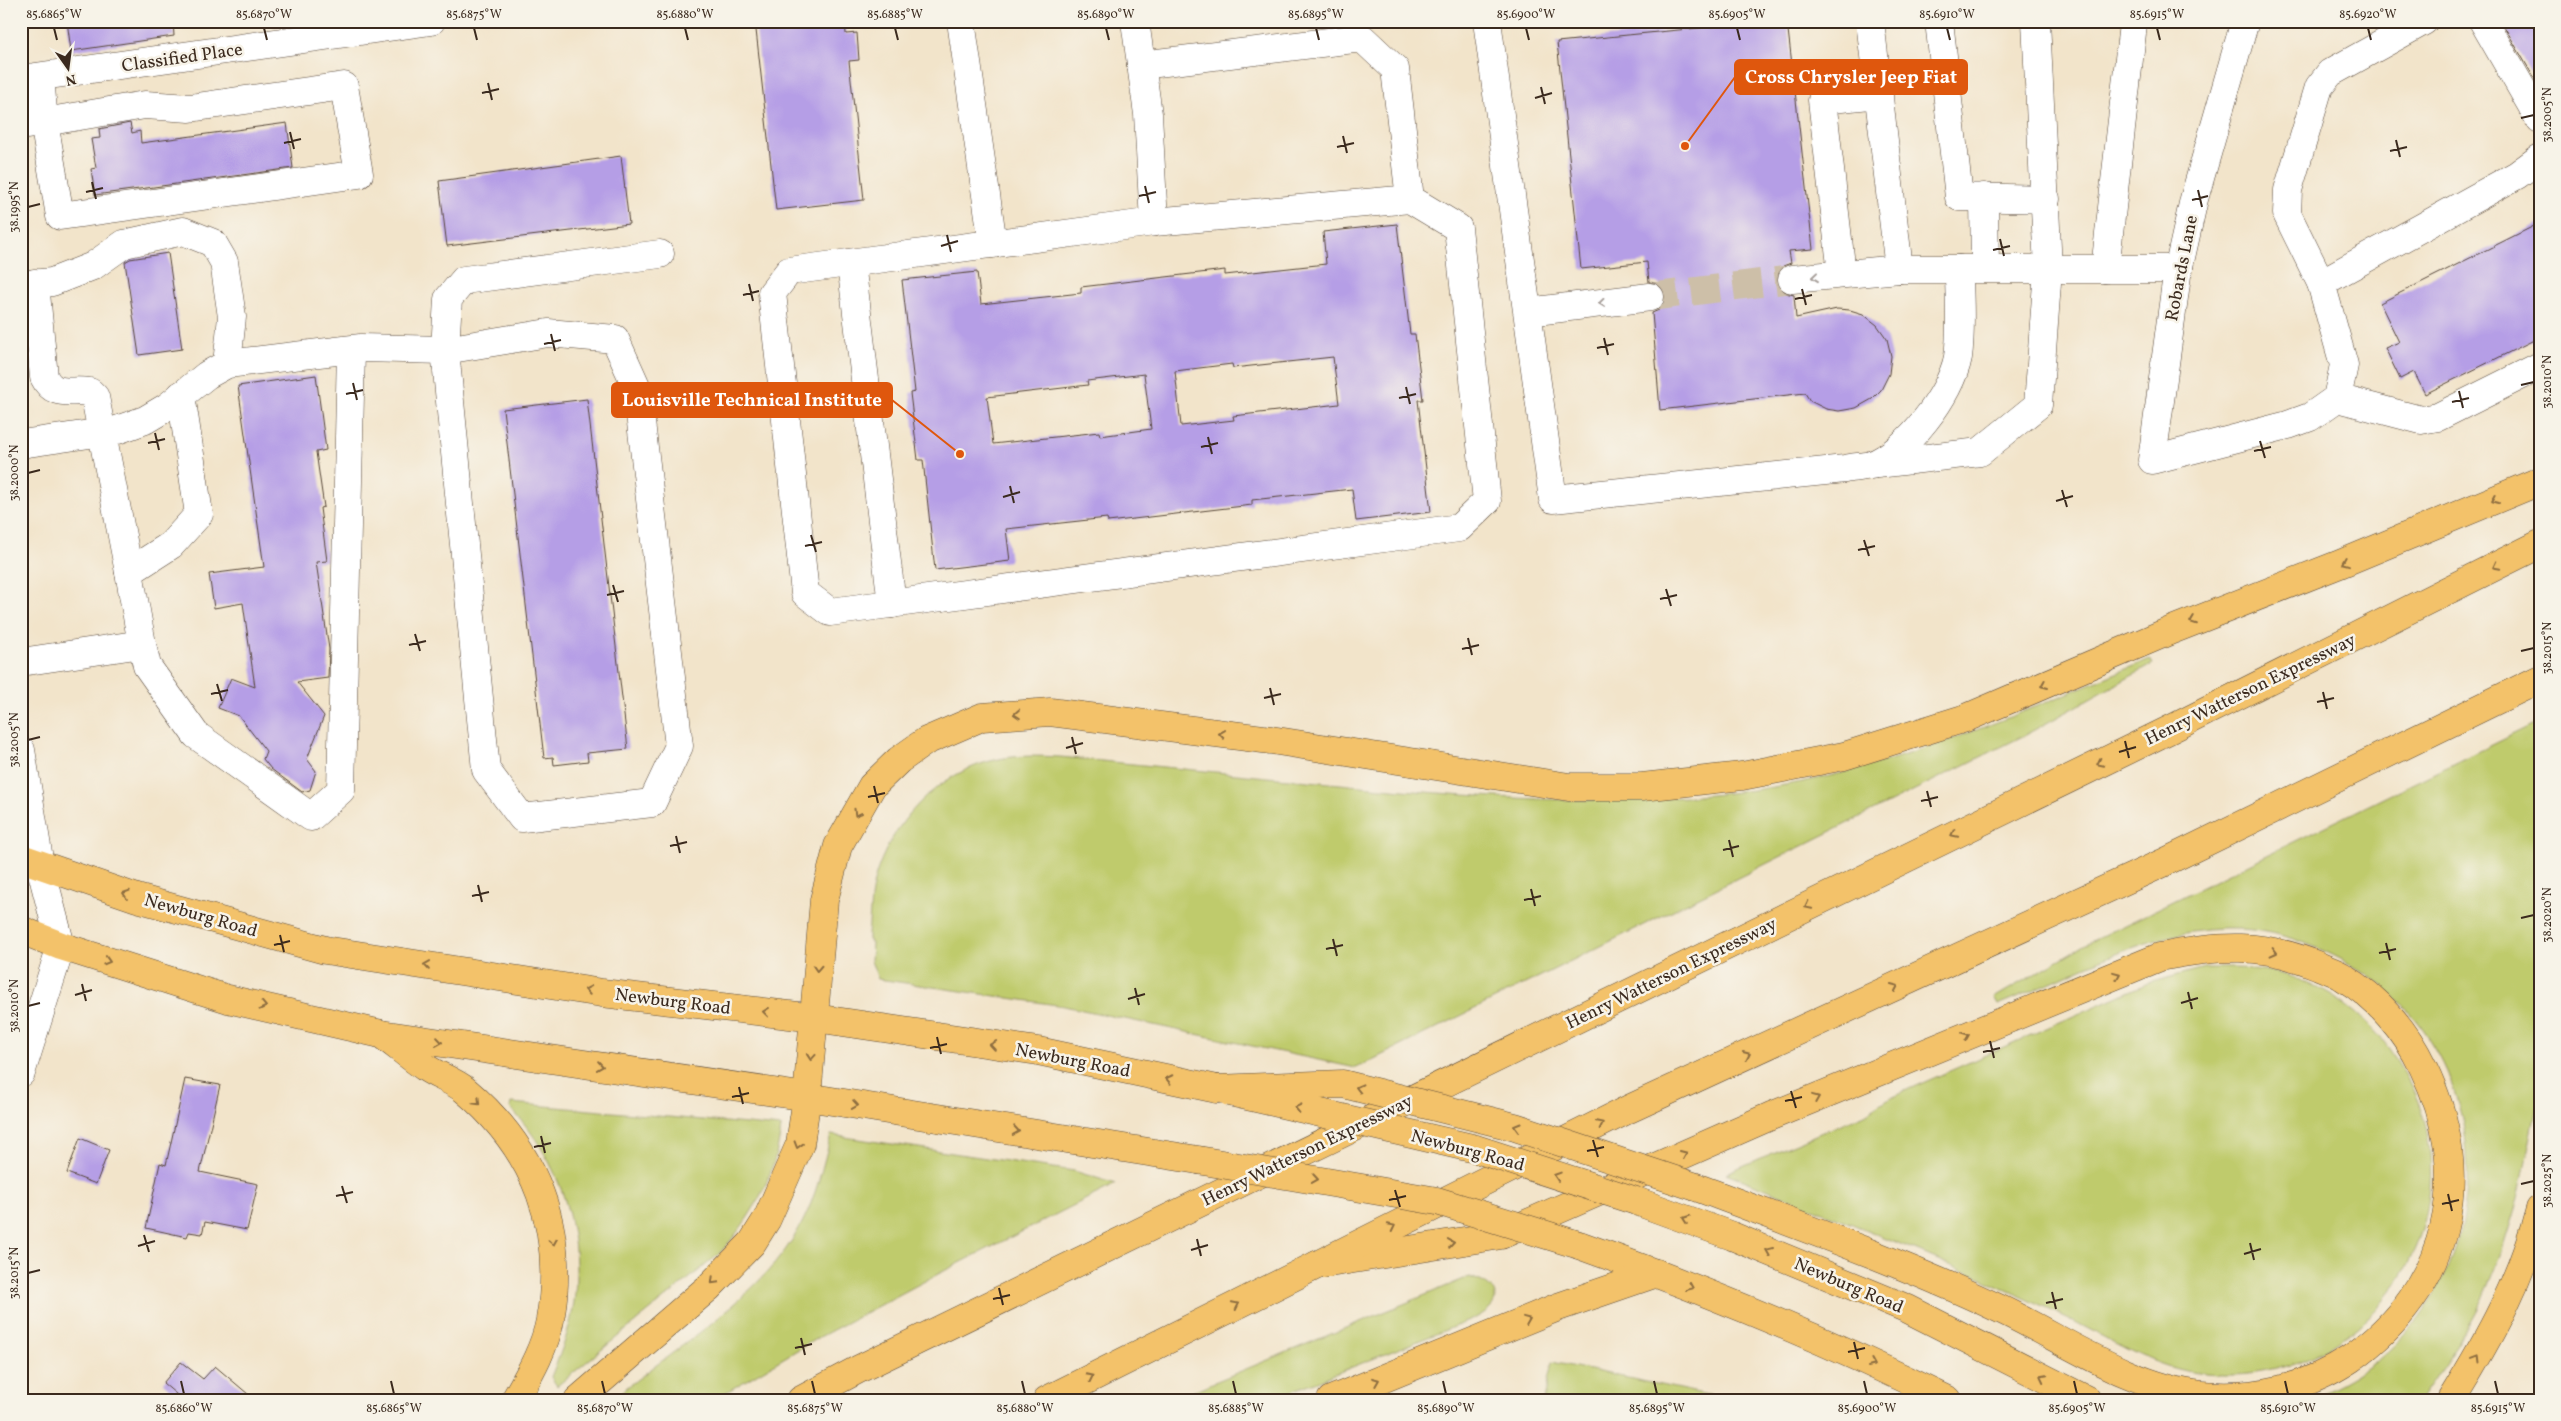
<svg xmlns="http://www.w3.org/2000/svg" width="2561" height="1421" font-family="Vollkorn,serif">
<style>
.green{fill:#bfcb6c;stroke:#7d7a45}
.building{fill:#b59ee6;fill-rule:evenodd}
.lines{fill:none;stroke-linecap:round;stroke-linejoin:round}
.minor-tunnel{stroke:#cdbfa8;stroke-width:28;stroke-dasharray:28 14;stroke-linecap:butt}
.minor-casing{stroke:#564638;stroke-width:29}
.major-casing{stroke:#564638;stroke-width:29}
.highway-casing{stroke:#564638;stroke-width:29}
.minor{stroke:#fff;stroke-width:28}
.major{stroke:#f3c26a;stroke-width:28}
.highway{stroke:#f3c26a;stroke-width:28}
.major-bridge-casing{stroke:#564638;stroke-width:29;stroke-linecap:butt}
.highway-bridge-casing{stroke:#564638;stroke-width:29;stroke-linecap:butt}
.major-bridge{stroke:#f3c26a;stroke-width:28}
.highway-bridge{stroke:#f3c26a;stroke-width:28}
.oneway{stroke:#a79f9a}
.oneway2{stroke:#8e6e40}
.ticks{fill:none;stroke:#3b2a1e;stroke-width:2}
.labels{text-anchor:middle;stroke-width:5;stroke-linejoin:round;paint-order:stroke}
.street-label{font-size:18px;fill:#3b2a1e;stroke:#f7f3e8}
.leader{fill:none;stroke:#df570d;stroke-width:2}
.callout-dot{fill:#df570d;stroke:#f7f3e8;stroke-width:2}
.callout{fill:#df570d;stroke:#df570d;stroke-width:2}
.callout-label{font-size:19px;text-anchor:middle;font-weight:bold;fill:#fff}
.neatline{fill:none;stroke:#3b2a1e;stroke-width:2}
.ticks-label{font-size:12px;text-anchor:middle;fill:#3b2a1e}
</style>
<rect width="100%" height="100%" fill="#f7f3e8"/>
<filter id="ink" filterUnits="userSpaceOnUse"><feTurbulence type="fractalNoise" baseFrequency=".02" numOctaves="2"/><feDisplacementMap in="SourceGraphic" scale="10" xChannelSelector="R" yChannelSelector="G"/><feConvolveMatrix kernelMatrix="1 2 1 2 8 2 1 2 1" color-interpolation-filters="sRGB"/></filter>
<filter id="wash" filterUnits="userSpaceOnUse"><feTurbulence type="fractalNoise" baseFrequency=".0096" numOctaves="4" result="noise"/><feDisplacementMap in="SourceGraphic" scale="20" xChannelSelector="R" yChannelSelector="G"/><feGaussianBlur stdDeviation="1.12" result="paint"/><feColorMatrix in="noise" values="0 0 0 0 0 0 0 0 0 0 0 0 0 0 0 0 0 1.4 0 .05"/><feComposite in="paint" operator="in"/></filter>
<g filter="url(#wash)">
<rect width="100%" height="100%" fill="#f2e4ca"/>
<g class="green">
<path d="M2150,659L2153,664L2027,734L1356,1068L1064,1006L878,979L871,961L872,942L868,940V934C870,917 870,898 874,881C890,823 938,771 999,759C1019,755 1039,756 1060,757C1157,766 1253,776 1350,785C1501,800 1652,811 1802,782C1923,758 2036,706 2150,659Z"/>
<path d="M2540,721V1092L2518,1199L2501,1254L2483,1299L2460,1342L2420,1400H2305C2511,1327 2525,1039 2324,951C2298,939 2268,930 2239,929C2154,925 2074,975 1998,1005L1994,998L2084,945Z"/>
<path d="M2205,968C2229,968 2253,967 2277,973C2321,983 2364,1013 2390,1050C2408,1077 2423,1105 2428,1138C2449,1270 2339,1388 2205,1374C2151,1369 2108,1337 2061,1315C1951,1263 1838,1218 1726,1173L1865,1114L1891,1097L2148,983Z"/>
<path d="M511,1103L781,1127C775,1178 752,1218 718,1255L557,1386L551,1377C557,1361 564,1346 568,1330C590,1255 566,1164 510,1108Z"/>
<path d="M831,1135L1074,1171L1116,1184L942,1272L814,1340L713,1400H611C673,1349 763,1297 801,1225C816,1197 823,1165 831,1135Z"/>
<path d="M1469,1277C1504,1287 1503,1306 1471,1320L1269,1400H1171Z"/>
<path d="M1552,1362L1722,1398L1721,1400H1544Z"/>
</g>
<g id="blocks">
<g class="building">
<path d="M67,21H173L174,36L71,51Z"/>
<path d="M755,21H845L846,34L857,33L859,60L849,61L864,200L776,210Z"/>
<path d="M1769,21H1787L1813,249L1789,251L1791,263L1783,266L1778,272L1777,281L1780,288L1785,293L1794,295L1796,318L1837,309L1850,310L1863,314L1877,325L1887,339L1891,356L1889,374L1881,390L1872,399L1856,408L1839,411L1826,409L1810,401L1805,393L1660,410L1652,313L1659,310L1664,304L1666,296L1663,288L1657,283L1649,282L1647,262L1581,269L1557,42Z"/>
<path d="M2501,21H2540V88Z"/>
<path d="M130,123L132,133L140,131L141,143L287,123L293,168L95,195L91,169L96,168L91,139L100,138L99,129Z"/>
<path d="M621,156L629,224L447,246L439,181Z"/>
<path d="M2540,223V337L2425,394L2414,372L2400,379L2385,348L2399,342L2380,303Z"/>
<path d="M1397,224L1410,334H1415L1423,400H1418L1431,512L1356,521L1352,489L1252,500V505L1108,522L1107,518L1006,529L1010,561L935,570L923,460H918L910,393L915,392L902,280L977,272L981,304L1081,293V287L1225,270V275L1326,264L1323,232ZM1333,357L1339,404L1233,416L1234,420L1181,426L1175,371L1232,364L1233,368ZM1144,374L1151,429L1100,436L1099,432L993,444L987,397L1088,385L1087,381Z"/>
<path d="M168,253L182,349L139,355L125,262L130,259Z"/>
<path d="M316,375L326,450L316,452L324,507L320,508L327,561L316,562L329,649L328,678L297,682L324,716L307,759L316,771L310,790L302,792L271,769L263,759L266,751L239,716L218,708L231,678L255,687L243,603L214,608L209,574L264,567L238,386Z"/>
<path d="M587,399L628,749L587,753L588,761L554,765L553,757L544,758L503,409Z"/>
<path d="M185,1079L220,1085L200,1172L258,1184L247,1230L205,1222L202,1234L189,1232L187,1237L146,1228L160,1163L166,1165Z"/>
<path d="M80,1138L109,1150L96,1184L67,1173Z"/>
<path d="M181,1362L203,1379L215,1366L255,1400H183L163,1383Z"/>
</g>
</g>
</g>
<g filter="url(#ink)">
<use href="#blocks" fill-opacity="0" stroke="#564638" stroke-width="1"/>
<g class="lines">
<path class="minor-tunnel" d="M1650,297L1792,279"/>
<defs>
<g id="minor">
<path d="M961,21L993,244"/>
<path d="M1135,21L1148,114L1154,222"/>
<path d="M1487,21L1553,499L1845,469C1853,467 1863,467 1871,465C1907,452 1951,394 1958,357C1962,328 1959,297 1959,269"/>
<path d="M1870,21L1899,269H2179"/>
<path d="M1939,21L1959,197L2046,199"/>
<path d="M2245,21L2194,199L2177,275L2152,460L2288,425L2310,417L2337,398L2344,365L2321,283L2287,214L2288,190L2319,87L2330,73L2424,21"/>
<path d="M2483,21L2540,120"/>
<path d="M1141,65L1362,38L1395,69L1410,199L1458,228L1487,501L1459,528L830,612L805,593L772,293L789,271L1154,222L1410,199"/>
<path d="M21,79L431,21"/>
<path d="M344,86L359,174L60,216L44,122L145,105L190,108Z"/>
<path d="M21,126L44,122L40,77"/>
<path d="M1984,197L1985,268"/>
<path d="M851,263L892,604"/>
<path d="M2105,269L2133,24L2130,21"/>
<path d="M1842,274L1822,100L1879,94"/>
<path d="M1792,279L1899,269"/>
<path d="M35,283L44,377C54,398 70,389 90,392L95,397L129,572"/>
<path d="M2321,283L2517,175L2540,158"/>
<path d="M21,285L52,282L93,266L124,244L183,231L213,243L224,262L232,317L227,364"/>
<path d="M1528,312L1650,297"/>
<path d="M2337,398L2421,420L2438,417L2540,366"/>
<path d="M21,444L117,430L145,420L167,407L207,375L227,364L361,348L445,350L548,333L615,339L637,388L679,746L652,803L522,818L486,770L445,350L448,299L464,280L660,254"/>
<path d="M1877,464L1980,452L2038,405L2048,269L2036,21"/>
<path d="M142,644L147,666L196,735L311,817L341,790L351,350"/>
<path d="M21,662L142,644L129,572L171,545L199,514L181,395"/>
<path d="M21,750L40,865L61,946L21,1073"/>
</g>
<g id="major">
<path d="M21,858L137,898L325,950L602,993L815,1018L1038,1051L1217,1089"/>
<path d="M21,930L61,946L228,999L381,1034L807,1097L1198,1160"/>
<path d="M1636,1201L1732,1236L1908,1309L2087,1400"/>
<path d="M1579,1245C1704,1290 1829,1341 1948,1400"/>
</g>
<g id="highway">
<path d="M381,1034C396,1045 410,1057 426,1068C438,1076 454,1081 465,1090C536,1150 566,1229 550,1320C545,1348 529,1375 515,1400"/>
<path d="M1317,1265L1501,1235L1771,1116L2160,957C2219,945 2262,942 2319,966C2327,970 2336,972 2343,977C2378,998 2406,1031 2423,1067C2476,1175 2450,1290 2350,1359C2307,1388 2253,1400 2202,1395C2130,1387 2062,1338 1998,1308C1900,1262 1797,1225 1696,1187"/>
<path d="M578,1400L708,1288L752,1243L767,1219L800,1144L807,1097L824,900L838,846L872,786L899,760L926,741L982,717L1050,712L1271,740L1569,787H1642L1742,776L1844,756L1966,718L2172,630L2340,564L2540,481"/>
<path d="M801,1400L859,1369L2167,731L2540,544"/>
<path d="M1047,1400L1629,1109L2163,863L2540,679"/>
<path d="M1331,1400L1558,1307L1657,1273"/>
<path d="M2451,1400C2490,1337 2521,1281 2540,1209"/>
</g>
</defs>
<use href="#minor" class="minor-casing"/>
<use href="#major" class="major-casing"/>
<use href="#highway" class="highway-casing"/>
<use href="#minor" class="minor"/>
<use href="#major" class="major"/>
<use href="#highway" class="highway"/>
<defs>
<g id="major-bridge">
<path d="M1230,1092L1476,1149L1636,1201"/>
<path d="M1198,1160L1437,1201L1579,1245"/>
</g>
<path id="highway-bridge" d="M1217,1089L1343,1084L1515,1127L1696,1187"/>
</defs>
<use href="#major-bridge" class="major-bridge-casing"/>
<use href="#highway-bridge" class="highway-bridge-casing"/>
<use href="#major-bridge" class="major-bridge"/>
<use href="#highway-bridge" class="highway-bridge"/>
</g>
<defs><path id="oneway-chevron" d="M-2-3.5L2.5 0L-2 3.5" fill="none" stroke-width="1.6" stroke-linecap="round" stroke-linejoin="round" transform="scale(1.25)"/></defs>
<g class="oneway">
<use href="#oneway-chevron" transform="translate(1815 277) rotate(174)"/>
<use href="#oneway-chevron" transform="translate(1602 303) rotate(173)"/>
</g>
<g class="oneway2">
<use href="#oneway-chevron" transform="translate(2495 500) rotate(157)"/>
<use href="#oneway-chevron" transform="translate(2345 562) rotate(158)"/>
<use href="#oneway-chevron" transform="translate(2496 566) rotate(153)"/>
<use href="#oneway-chevron" transform="translate(2193 621) rotate(159)"/>
<use href="#oneway-chevron" transform="translate(2044 685) rotate(157)"/>
<use href="#oneway-chevron" transform="translate(1017 714) rotate(176)"/>
<use href="#oneway-chevron" transform="translate(1222 734) rotate(-172)"/>
<use href="#oneway-chevron" transform="translate(2100 763) rotate(154)"/>
<use href="#oneway-chevron" transform="translate(857 813) rotate(120)"/>
<use href="#oneway-chevron" transform="translate(1954 834) rotate(154)"/>
<use href="#oneway-chevron" transform="translate(126 894) rotate(-161)"/>
<use href="#oneway-chevron" transform="translate(1808 906) rotate(154)"/>
<use href="#oneway-chevron" transform="translate(2274 952) rotate(14)"/>
<use href="#oneway-chevron" transform="translate(107 961) rotate(17)"/>
<use href="#oneway-chevron" transform="translate(427 965) rotate(-172)"/>
<use href="#oneway-chevron" transform="translate(817 968) rotate(93)"/>
<use href="#oneway-chevron" transform="translate(2117 975) rotate(-22)"/>
<use href="#oneway-chevron" transform="translate(1895 987) rotate(-25)"/>
<use href="#oneway-chevron" transform="translate(588 990) rotate(-170)"/>
<use href="#oneway-chevron" transform="translate(263 1006) rotate(13)"/>
<use href="#oneway-chevron" transform="translate(766 1012) rotate(-173)"/>
<use href="#oneway-chevron" transform="translate(1966 1036) rotate(-22)"/>
<use href="#oneway-chevron" transform="translate(439 1042) rotate(8)"/>
<use href="#oneway-chevron" transform="translate(993 1045) rotate(-171)"/>
<use href="#oneway-chevron" transform="translate(1747 1055) rotate(-25)"/>
<use href="#oneway-chevron" transform="translate(811 1057) rotate(95)"/>
<use href="#oneway-chevron" transform="translate(600 1066) rotate(8)"/>
<use href="#oneway-chevron" transform="translate(1169 1079) rotate(-168)"/>
<use href="#oneway-chevron" transform="translate(1359 1088) rotate(-166)"/>
<use href="#oneway-chevron" transform="translate(1816 1098) rotate(-22)"/>
<use href="#oneway-chevron" transform="translate(477 1102) rotate(46)"/>
<use href="#oneway-chevron" transform="translate(855 1105) rotate(9)"/>
<use href="#oneway-chevron" transform="translate(1298 1108) rotate(-167)"/>
<use href="#oneway-chevron" transform="translate(1600 1124) rotate(-26)"/>
<use href="#oneway-chevron" transform="translate(1517 1127) rotate(-164)"/>
<use href="#oneway-chevron" transform="translate(1016 1131) rotate(9)"/>
<use href="#oneway-chevron" transform="translate(798 1145) rotate(107)"/>
<use href="#oneway-chevron" transform="translate(1684 1154) rotate(-24)"/>
<use href="#oneway-chevron" transform="translate(1557 1176) rotate(-162)"/>
<use href="#oneway-chevron" transform="translate(1315 1179) rotate(9)"/>
<use href="#oneway-chevron" transform="translate(1686 1219) rotate(-160)"/>
<use href="#oneway-chevron" transform="translate(1392 1227) rotate(-26)"/>
<use href="#oneway-chevron" transform="translate(553 1242) rotate(81)"/>
<use href="#oneway-chevron" transform="translate(1451 1243) rotate(-9)"/>
<use href="#oneway-chevron" transform="translate(1769 1251) rotate(-157)"/>
<use href="#oneway-chevron" transform="translate(714 1281) rotate(135)"/>
<use href="#oneway-chevron" transform="translate(1690 1287) rotate(23)"/>
<use href="#oneway-chevron" transform="translate(1236 1305) rotate(-26)"/>
<use href="#oneway-chevron" transform="translate(1527 1320) rotate(-22)"/>
<use href="#oneway-chevron" transform="translate(2477 1358) rotate(-59)"/>
<use href="#oneway-chevron" transform="translate(1872 1364) rotate(23)"/>
<use href="#oneway-chevron" transform="translate(1090 1377) rotate(-26)"/>
<use href="#oneway-chevron" transform="translate(2043 1377) rotate(-153)"/>
<use href="#oneway-chevron" transform="translate(1376 1381) rotate(-22)"/>
</g>
</g>
<path class="ticks" d="M54,28L57,40M264,28L267,40M474,28L477,40M685,28L688,40M895,28L898,40M1106,28L1109,40M1316,28L1319,40M1526,28L1529,40M1737,28L1740,40M1947,28L1950,40M2157,28L2160,40M2368,28L2371,40M488,83L492,100M1541,87L1545,104M482,93L499,89M1535,98L1552,93M2521,118L2534,115M290,132L294,149M1343,136L1347,153M2396,140L2400,157M284,143L301,139M1337,147L1354,143M2390,151L2407,147M92,182L96,199M1145,186L1149,203M2198,190L2202,207M86,192L103,188M1139,196L1156,192M2192,200L2208,196M28,207L40,204M947,235L951,252M2000,239L2004,256M941,246L958,241M1993,250L2010,246M749,284L753,301M1802,289L1806,305M743,295L759,291M1795,299L1812,295M551,334L555,351M1604,338L1608,355M544,344L561,340M1597,348L1614,344M353,383L357,400M2521,385L2534,382M1406,387L1410,404M2459,391L2463,408M346,394L363,390M1399,398L1416,394M2452,402L2469,398M155,433L159,450M1208,437L1212,454M2260,441L2265,458M148,443L165,439M1201,447L1218,443M2254,451L2271,447M28,473L40,470M1010,486L1014,503M2062,490L2067,507M1003,497L1020,492M2056,501L2073,496M811,535L816,552M1864,540L1869,556M805,546L822,542M1858,550L1875,546M613,585L618,602M1666,589L1671,606M607,595L624,591M1660,599L1677,595M415,634L420,651M1468,638L1472,655M409,645L426,641M1462,649L1479,645M2521,651L2534,648M217,684L222,701M1270,688L1274,705M2323,692L2327,709M211,694L228,690M1264,698L1281,694M2317,702L2334,698M1072,737L1076,754M28,740L40,737M2125,741L2129,758M1066,748L1083,743M2119,752L2136,747M874,786L878,803M1927,791L1931,807M868,797L885,793M1921,801L1938,797M676,836L680,853M1729,840L1733,857M670,846L687,842M1723,850L1739,846M478,885L482,902M1531,889L1535,906M472,896L489,892M1524,900L1541,896M2521,918L2534,915M280,935L284,952M1333,939L1337,956M2386,943L2390,960M274,945L290,941M1326,949L1343,945M2379,953L2396,949M82,984L86,1001M1135,988L1139,1005M2188,992L2192,1009M75,995L92,990M1128,999L1145,994M2181,1003L2198,998M28,1006L40,1003M937,1037L941,1054M1990,1041L1994,1058M930,1048L947,1044M1983,1052L2000,1048M739,1087L743,1104M1791,1091L1796,1108M732,1097L749,1093M1785,1101L1802,1097M541,1136L545,1153M1593,1140L1598,1157M534,1147L551,1143M1587,1151L1604,1147M2521,1184L2534,1181M342,1186L347,1203M1395,1190L1400,1207M2448,1194L2452,1211M336,1196L353,1192M1389,1200L1406,1196M2442,1204L2459,1200M144,1235L149,1252M1197,1239L1201,1256M2250,1243L2254,1260M138,1246L155,1241M1191,1250L1208,1245M2244,1254L2261,1249M28,1273L40,1270M999,1288L1003,1305M2052,1292L2056,1309M993,1299L1010,1295M2046,1303L2063,1299M801,1338L805,1355M1854,1342L1858,1359M795,1348L812,1344M1848,1352L1865,1348M181,1381L184,1394M391,1381L394,1394M602,1381L605,1394M812,1381L815,1394M1022,1381L1025,1394M1233,1381L1236,1394M1443,1381L1446,1394M1654,1381L1657,1394M1864,1381L1867,1394M2074,1381L2077,1394M2285,1381L2288,1394M2495,1381L2498,1394"/>
<g class="labels">
<g class="street-label">
<text transform="translate(182 57) rotate(-8)" y="6">Classified Place</text>
<text transform="translate(2181 268) rotate(-79)" y="6">Robards Lane</text>
<text transform="translate(2250 689) rotate(-26)" y="6">Henry Watterson Expressway</text>
<text transform="translate(201 915) rotate(16)" y="6">Newburg Road</text>
<text transform="translate(1671 973) rotate(-26)" y="6">Henry Watterson Expressway</text>
<text transform="translate(673 1001) rotate(7)" y="6">Newburg Road</text>
<text transform="translate(1073 1060) rotate(11)" y="6">Newburg Road</text>
<text transform="translate(1307 1150) rotate(-26)" y="6">Henry Watterson Expressway</text>
<text transform="translate(1468 1150) rotate(15)" y="6">Newburg Road</text>
<text transform="translate(1849 1285) rotate(23)" y="6">Newburg Road</text>
</g>
</g>
<path class="leader" d="M1685 146L1735 77M960 454L892 400"/>
<g class="callout-dot">
<circle cx="1685" cy="146" r="5"/>
<circle cx="960" cy="454" r="5"/>
</g>
<g class="callout">
<rect x="1735" y="60" width="232" height="34" rx="5"/>
<rect x="612" y="383" width="280" height="34" rx="5"/>
</g>
<g class="callout-label">
<text x="1851" y="83">Cross Chrysler Jeep Fiat</text>
<text x="752" y="406">Louisville Technical Institute</text>
</g>
<rect width="2561" height="1421" fill="none" stroke="#f7f3e8" stroke-width="55"/>
<g transform="translate(68 68) rotate(166)" stroke="#f7f3e8" stroke-width="4" paint-order="stroke">
<path d="M0-4L9 19L0 12L-9 19Z" fill="#3b2a1e"/>
<text y="-8" font-size="14" font-weight="bold" text-anchor="middle" fill="#3b2a1e">N</text>
</g>
<rect x="28" y="28" width="2506" height="1366" class="neatline"/>
<g class="ticks-label">
<text x="54" y="18">85.6865°W</text>
<text x="264" y="18">85.6870°W</text>
<text x="474" y="18">85.6875°W</text>
<text x="685" y="18">85.6880°W</text>
<text x="895" y="18">85.6885°W</text>
<text x="1106" y="18">85.6890°W</text>
<text x="1316" y="18">85.6895°W</text>
<text x="1526" y="18">85.6900°W</text>
<text x="1737" y="18">85.6905°W</text>
<text x="1947" y="18">85.6910°W</text>
<text x="2157" y="18">85.6915°W</text>
<text x="2368" y="18">85.6920°W</text>
<text transform="translate(2547 115) rotate(-90)" y="4">38.2005°N</text>
<text transform="translate(14 207) rotate(-90)" y="4">38.1995°N</text>
<text transform="translate(2547 382) rotate(-90)" y="4">38.2010°N</text>
<text transform="translate(14 473) rotate(-90)" y="4">38.2000°N</text>
<text transform="translate(2547 648) rotate(-90)" y="4">38.2015°N</text>
<text transform="translate(14 740) rotate(-90)" y="4">38.2005°N</text>
<text transform="translate(2547 915) rotate(-90)" y="4">38.2020°N</text>
<text transform="translate(14 1006) rotate(-90)" y="4">38.2010°N</text>
<text transform="translate(2547 1181) rotate(-90)" y="4">38.2025°N</text>
<text transform="translate(14 1273) rotate(-90)" y="4">38.2015°N</text>
<text x="184" y="1412">85.6860°W</text>
<text x="394" y="1412">85.6865°W</text>
<text x="605" y="1412">85.6870°W</text>
<text x="815" y="1412">85.6875°W</text>
<text x="1025" y="1412">85.6880°W</text>
<text x="1236" y="1412">85.6885°W</text>
<text x="1446" y="1412">85.6890°W</text>
<text x="1657" y="1412">85.6895°W</text>
<text x="1867" y="1412">85.6900°W</text>
<text x="2077" y="1412">85.6905°W</text>
<text x="2288" y="1412">85.6910°W</text>
<text x="2498" y="1412">85.6915°W</text>
</g>
</svg>
